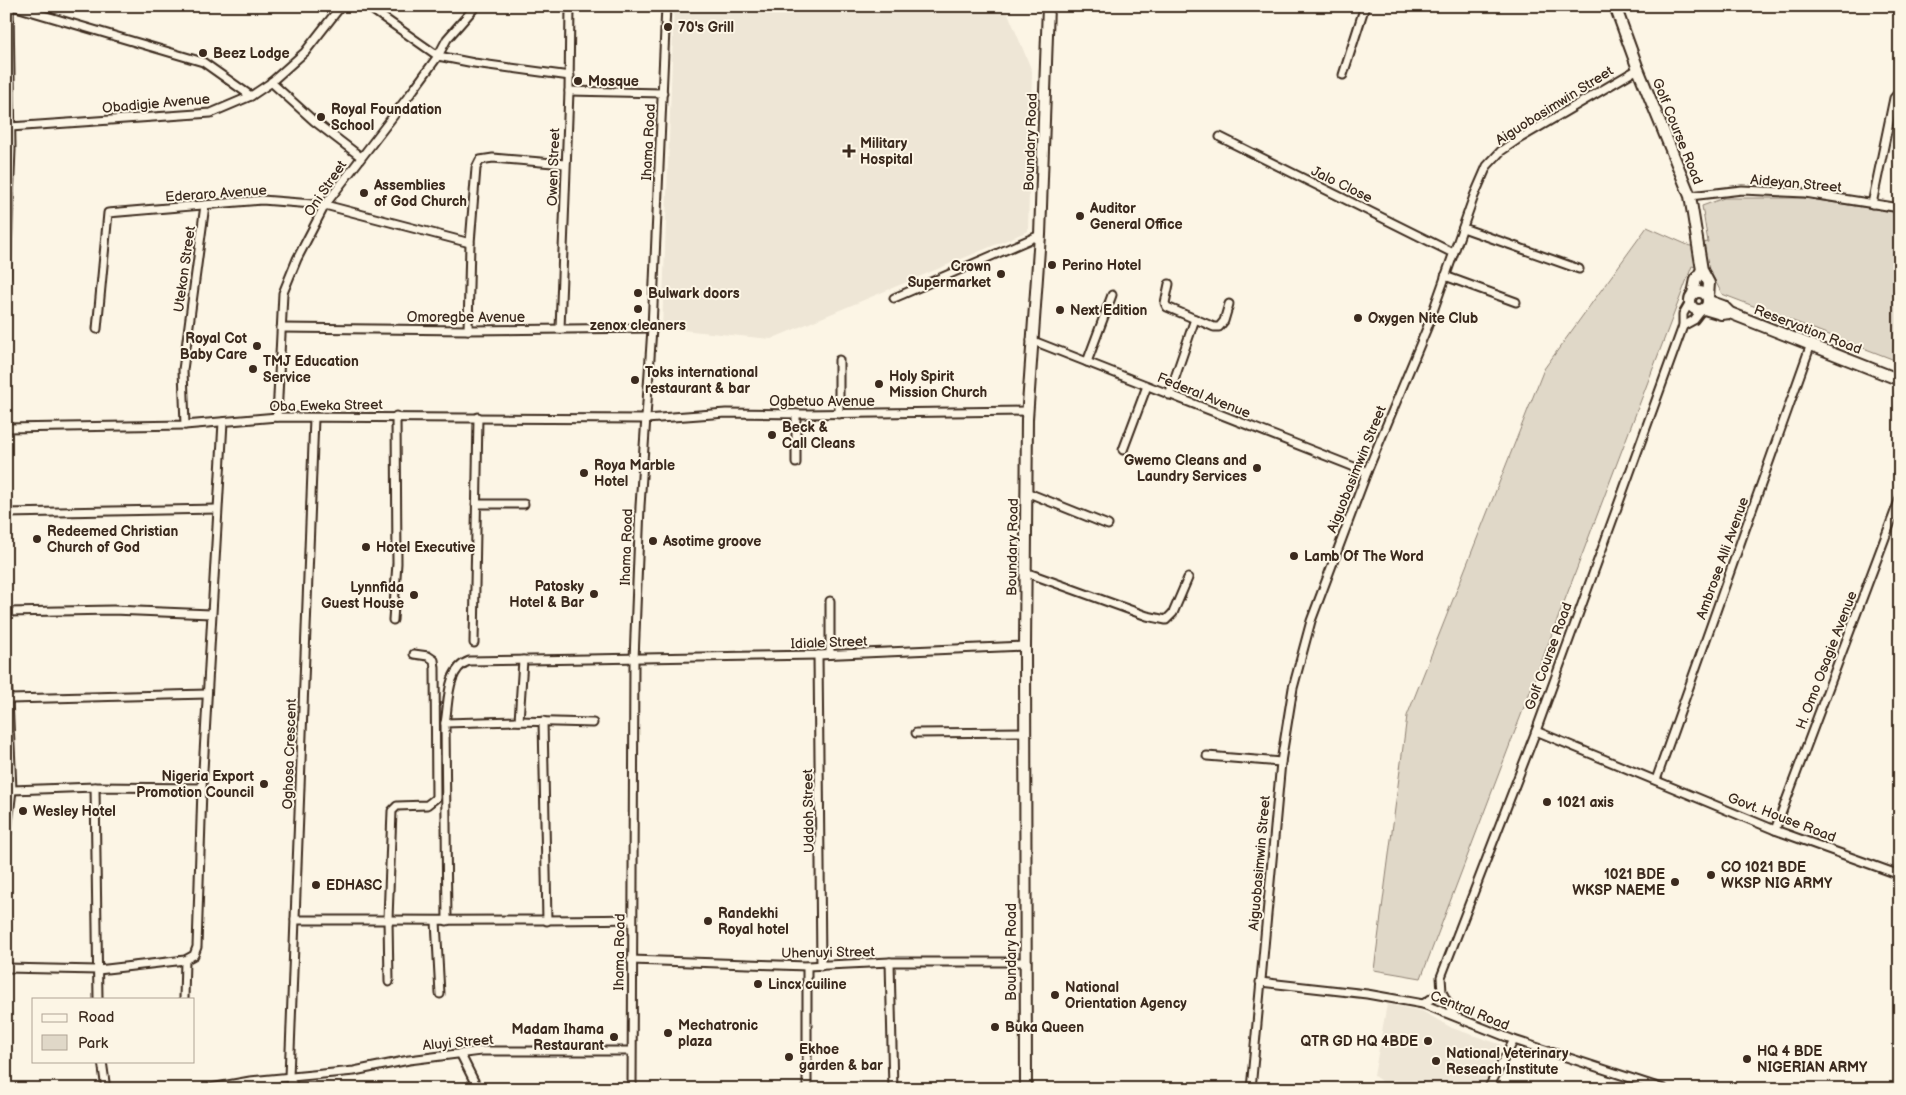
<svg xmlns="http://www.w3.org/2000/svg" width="1906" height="1095" font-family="'Balsamiq Sans',sans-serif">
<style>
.built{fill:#eee6d6}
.green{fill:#e0d8c8;stroke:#8e8173}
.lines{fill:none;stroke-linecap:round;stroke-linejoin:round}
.street-casing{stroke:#3b2a1e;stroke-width:11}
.secondary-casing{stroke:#3b2a1e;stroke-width:14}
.street{stroke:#fcf5e5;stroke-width:7}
.secondary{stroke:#fcf5e5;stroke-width:10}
.poi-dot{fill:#3b2a1e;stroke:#fcf5e5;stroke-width:2}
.labels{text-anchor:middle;stroke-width:4;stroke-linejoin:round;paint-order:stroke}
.poi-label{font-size:14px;font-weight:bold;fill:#3b2a1e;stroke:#fcf5e5;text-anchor:start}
.street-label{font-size:14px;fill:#3b2a1e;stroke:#fcf5e5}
</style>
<rect width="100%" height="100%" fill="#fcf5e5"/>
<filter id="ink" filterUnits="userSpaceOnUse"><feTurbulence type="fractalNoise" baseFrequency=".02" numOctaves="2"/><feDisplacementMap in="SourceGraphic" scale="10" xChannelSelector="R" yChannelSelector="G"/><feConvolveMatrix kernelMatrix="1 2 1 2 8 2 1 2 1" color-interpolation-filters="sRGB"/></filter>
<g filter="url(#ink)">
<g class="built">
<path d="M674,6H1005L1032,71L1028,231L771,339L662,328Z"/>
<path d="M1387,1004L1422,1011L1452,1028L1502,1045L1482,1089H1392L1374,1076Z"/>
</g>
<path class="green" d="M1724,198H1805L1900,213V362L1722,294L1710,271L1692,266L1421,978L1374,970L1407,716L1544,369L1647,227L1690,246L1708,242L1702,206Z"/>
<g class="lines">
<defs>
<g id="street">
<path d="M367,6L438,56L474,63L570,76"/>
<path d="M6,7H16L203,62L251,96"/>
<path d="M1343,75L1365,6"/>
<path d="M271,82L314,121L361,157"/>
<path d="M569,91L663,93"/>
<path d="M10,127L211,113L251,96L269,84L305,52L341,6"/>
<path d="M1220,137L1453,253"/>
<path d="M1690,196L1742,190L1805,193L1900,208"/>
<path d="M1872,204L1894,98L1900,91"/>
<path d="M1463,228L1579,269"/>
<path d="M1445,276L1516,302"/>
<path d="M6,278L11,149L9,6"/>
<path d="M1169,284L1165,303L1167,307L1214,327H1219L1224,321L1229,304"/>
<path d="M894,298L1040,235"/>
<path d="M1683,326L1694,320L1701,311"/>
<path d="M281,328L468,330L652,328"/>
<path d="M97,329L108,213L262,200L325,205L470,243"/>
<path d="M560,329L569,91L570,6"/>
<path d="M468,330L470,243L476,168L480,160L493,158L565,164"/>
<path d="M1031,340L1367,472"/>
<path d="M839,360V414"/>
<path d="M1087,362L1112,295"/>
<path d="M1169,395L1195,319"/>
<path d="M796,414V463"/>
<path d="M277,417L283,293L297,259L325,205L414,89L438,56L447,39L476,6"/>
<path d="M185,425L183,370L205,205"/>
<path d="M6,428L185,425L277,417L646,419L726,413L805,414L1027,411"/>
<path d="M1123,450L1147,386"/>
<path d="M1026,492L1108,525"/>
<path d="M476,504H524"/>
<path d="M6,513L217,509"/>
<path d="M1025,572L1147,616L1166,620L1173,613L1188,578"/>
<path d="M6,595V645"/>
<path d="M830,601V654"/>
<path d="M7,612L113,610L211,614"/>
<path d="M393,620L397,563L396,416"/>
<path d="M474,643L478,417"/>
<path d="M6,652L12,790L6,840"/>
<path d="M818,655L821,966"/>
<path d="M10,699L207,694"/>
<path d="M519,721L523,660"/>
<path d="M543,721L547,921"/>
<path d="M445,723C449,703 446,669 469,661L818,655L1025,646"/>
<path d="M1536,731L1775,830L1900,875"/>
<path d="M916,733L1025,732"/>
<path d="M1207,756L1281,762"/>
<path d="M1656,780L1811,344"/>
<path d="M95,787L98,999"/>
<path d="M12,790L95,787L202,788"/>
<path d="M1775,830L1900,498"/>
<path d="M295,920C407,920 519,921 632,919"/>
<path d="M436,921L440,994"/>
<path d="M447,921L445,723L519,721L593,723"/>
<path d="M631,960L807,966L890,962H1025"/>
<path d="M890,962L893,1089"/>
<path d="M6,968L98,970L185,960L194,955L197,947L202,788L223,422"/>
<path d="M389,982L388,919L392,811L397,806L427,805L436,798L435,668L434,660L428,656L414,654"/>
<path d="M1260,982L1367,994L1423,1004L1514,1040L1664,1089"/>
<path d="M184,999L185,960"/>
<path d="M1423,1004L1442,992"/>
<path d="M1454,1015L1442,992L1441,977L1536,731L1683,326V314L1690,302"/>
<path d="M460,1053L478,1089"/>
<path d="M102,1061L106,1089"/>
<path d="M205,1089L250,1081L354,1071L409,1060L481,1051H630"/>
<path d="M295,1089L289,1077L314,418"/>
<path d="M632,1089L634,660L640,506L652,328L666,6"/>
<path d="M807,1089V966"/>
<path d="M1251,1089L1281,762L1293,688L1311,621L1367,472L1427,328L1474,196L1487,166L1501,151L1517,140L1638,69"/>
<path d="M1488,1089L1514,1040"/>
</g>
<g id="secondary">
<path d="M1615,6L1638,69L1690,196L1702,270L1709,283L1708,297"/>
<circle cx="1699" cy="301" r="9"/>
<path d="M1693,294L1696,279L1702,270"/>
<path d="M1709,301L1723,306L1730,313L1900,380"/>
<path d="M1704,309L1721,314L1730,313"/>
<path d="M1026,1089L1025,646L1027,419L1040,235L1048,6"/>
</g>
</defs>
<use href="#street" class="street-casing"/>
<use href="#secondary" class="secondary-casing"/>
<use href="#street" class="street"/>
<use href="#secondary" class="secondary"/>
</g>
</g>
<g class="poi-dot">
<circle cx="668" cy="27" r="5"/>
<circle cx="203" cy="53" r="5"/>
<circle cx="578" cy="81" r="5"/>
<circle cx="321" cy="117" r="5"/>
<path d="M846.5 143.5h5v5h5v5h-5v5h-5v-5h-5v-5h5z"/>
<circle cx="364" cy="193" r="5"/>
<circle cx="1080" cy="216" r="5"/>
<circle cx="1052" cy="265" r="5"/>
<circle cx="1001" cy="274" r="5"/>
<circle cx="638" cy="293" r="5"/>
<circle cx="638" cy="309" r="5"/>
<circle cx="1060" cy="310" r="5"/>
<circle cx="1358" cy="318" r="5"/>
<circle cx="257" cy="346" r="5"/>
<circle cx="253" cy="369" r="5"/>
<circle cx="635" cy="380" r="5"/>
<circle cx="879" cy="384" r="5"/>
<circle cx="772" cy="435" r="5"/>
<circle cx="1257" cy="468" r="5"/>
<circle cx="584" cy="473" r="5"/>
<circle cx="37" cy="539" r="5"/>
<circle cx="653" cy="541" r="5"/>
<circle cx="366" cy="547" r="5"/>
<circle cx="1294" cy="556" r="5"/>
<circle cx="594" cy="594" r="5"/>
<circle cx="414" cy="595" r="5"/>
<circle cx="264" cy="784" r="5"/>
<circle cx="1547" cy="802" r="5"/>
<circle cx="23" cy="811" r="5"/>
<circle cx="1711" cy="875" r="5"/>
<circle cx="1675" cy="882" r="5"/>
<circle cx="316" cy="885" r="5"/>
<circle cx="708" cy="921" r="5"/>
<circle cx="758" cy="984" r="5"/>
<circle cx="1055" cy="995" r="5"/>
<circle cx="995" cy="1027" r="5"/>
<circle cx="668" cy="1033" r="5"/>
<circle cx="614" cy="1037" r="5"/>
<circle cx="1428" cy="1041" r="5"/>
<circle cx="789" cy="1057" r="5"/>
<circle cx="1747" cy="1059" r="5"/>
<circle cx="1436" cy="1061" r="5"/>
</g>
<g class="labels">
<g class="poi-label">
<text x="678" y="32">70's Grill</text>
<text x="213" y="58">Beez Lodge</text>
<text x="588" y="86">Mosque</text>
<text x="331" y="114">Royal Foundation<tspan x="331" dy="16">School</tspan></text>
<text x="860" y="148">Military<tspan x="860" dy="16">Hospital</tspan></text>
<text x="374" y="190">Assemblies<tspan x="374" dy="16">of God Church</tspan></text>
<text x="1090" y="213">Auditor<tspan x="1090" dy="16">General Office</tspan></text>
<text x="1062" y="270">Perino Hotel</text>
<text x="991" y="271" text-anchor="end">Crown<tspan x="991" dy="16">Supermarket</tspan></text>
<text x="648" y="298">Bulwark doors</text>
<text x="1070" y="315">Next Edition</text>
<text x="1368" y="323">Oxygen Nite Club</text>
<text x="638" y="330" text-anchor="middle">zenox cleaners</text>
<text x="247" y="343" text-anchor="end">Royal Cot<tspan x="247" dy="16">Baby Care</tspan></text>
<text x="263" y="366">TMJ Education<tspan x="263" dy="16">Service</tspan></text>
<text x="645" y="377">Toks international<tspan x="645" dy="16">restaurant &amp; bar</tspan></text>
<text x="889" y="381">Holy Spirit<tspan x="889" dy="16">Mission Church</tspan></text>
<text x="782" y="432">Beck &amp;<tspan x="782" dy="16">Call Cleans</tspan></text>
<text x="1247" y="465" text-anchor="end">Gwemo Cleans and<tspan x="1247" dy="16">Laundry Services</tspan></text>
<text x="594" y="470">Roya Marble<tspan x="594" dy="16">Hotel</tspan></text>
<text x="47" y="536">Redeemed Christian<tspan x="47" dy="16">Church of God</tspan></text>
<text x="663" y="546">Asotime groove</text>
<text x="376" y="552">Hotel Executive</text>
<text x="1304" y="561">Lamb Of The Word</text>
<text x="584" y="591" text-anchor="end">Patosky<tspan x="584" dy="16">Hotel &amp; Bar</tspan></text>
<text x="404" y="592" text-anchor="end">Lynnfida<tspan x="404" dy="16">Guest House</tspan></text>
<text x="254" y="781" text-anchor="end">Nigeria Export<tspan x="254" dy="16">Promotion Council</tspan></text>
<text x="1557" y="807">1021 axis</text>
<text x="33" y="816">Wesley Hotel</text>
<text x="1721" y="872">CO 1021 BDE<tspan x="1721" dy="16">WKSP NIG ARMY</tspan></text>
<text x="1665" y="879" text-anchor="end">1021 BDE<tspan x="1665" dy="16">WKSP NAEME</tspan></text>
<text x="326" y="890">EDHASC</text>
<text x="718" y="918">Randekhi<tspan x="718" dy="16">Royal hotel</tspan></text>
<text x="768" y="989">Lincx cuiline</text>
<text x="1065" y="992">National<tspan x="1065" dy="16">Orientation Agency</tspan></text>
<text x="678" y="1030">Mechatronic<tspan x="678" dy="16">plaza</tspan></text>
<text x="1005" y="1032">Buka Queen</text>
<text x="604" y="1034" text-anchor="end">Madam Ihama<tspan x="604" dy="16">Restaurant</tspan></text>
<text x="1418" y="1046" text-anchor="end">QTR GD HQ 4BDE</text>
<text x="799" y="1054">Ekhoe<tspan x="799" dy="16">garden &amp; bar</tspan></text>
<text x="1757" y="1056">HQ 4 BDE<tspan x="1757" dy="16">NIGERIAN ARMY</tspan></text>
<text x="1446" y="1058">National Veterinary<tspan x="1446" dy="16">Reseach Institute</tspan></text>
</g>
<g class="street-label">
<text transform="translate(156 103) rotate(-5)" y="5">Obadigie Avenue</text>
<text transform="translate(1554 105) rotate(-32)" y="5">Aiguobasimwin Street</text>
<text transform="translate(1678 131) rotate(68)" y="5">Golf Course Road</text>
<text transform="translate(648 142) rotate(-87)" y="5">Ihama Road</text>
<text transform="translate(1030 142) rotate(-88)" y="5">Boundary Road</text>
<text transform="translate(553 167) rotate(-88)" y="5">Owen Street</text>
<text transform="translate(1796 183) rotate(5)" y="5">Aideyan Street</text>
<text transform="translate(1342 184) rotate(26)" y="5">Jalo Close</text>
<text transform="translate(325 188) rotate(-56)" y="5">Oni Street</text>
<text transform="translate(216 193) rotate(-4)" y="5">Ederaro Avenue</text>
<text transform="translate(184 269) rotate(-82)" y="5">Utekon Street</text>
<text x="466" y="322">Omoregbe Avenue</text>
<text transform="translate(1808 329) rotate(21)" y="5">Reservation Road</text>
<text transform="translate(1204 395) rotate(22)" y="5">Federal Avenue</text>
<text x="822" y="406">Ogbetuo Avenue</text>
<text transform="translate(326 405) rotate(-1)" y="5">Oba Eweka Street</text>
<text transform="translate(1356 469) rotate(-68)" y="5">Aiguobasimwin Street</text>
<text transform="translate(626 547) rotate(-88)" y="5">Ihama Road</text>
<text transform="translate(1012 547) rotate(-89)" y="5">Boundary Road</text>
<text transform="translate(1722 558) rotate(-70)" y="5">Ambrose Alli Avenue</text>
<text transform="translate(829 642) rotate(-2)" y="5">Idiale Street</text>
<text transform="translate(1548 656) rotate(-70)" y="5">Golf Course Road</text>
<text transform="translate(1826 660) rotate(-69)" y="5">H. Omo Osagie Avenue</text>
<text transform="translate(289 754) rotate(-88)" y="5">Oghosa Crescent</text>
<text transform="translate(808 811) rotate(-91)" y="5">Uddoh Street</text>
<text transform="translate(1782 817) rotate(21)" y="5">Govt. House Road</text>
<text transform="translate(1259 863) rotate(-85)" y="5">Aiguobasimwin Street</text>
<text transform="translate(619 952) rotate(-89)" y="5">Ihama Road</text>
<text transform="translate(828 952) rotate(-1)" y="5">Uhenuyi Street</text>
<text transform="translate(1011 952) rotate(-90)" y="5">Boundary Road</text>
<text transform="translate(1470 1010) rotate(22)" y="5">Central Road</text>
<text transform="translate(458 1042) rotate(-5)" y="5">Aluyi Street</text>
</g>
</g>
<rect width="1906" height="1095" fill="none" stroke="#fcf5e5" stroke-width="25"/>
<rect x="12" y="12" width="1881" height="1070" fill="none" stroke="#3b2a1e" stroke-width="2" filter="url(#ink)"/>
<rect x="32" y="998" width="162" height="65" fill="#fcf5e5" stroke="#afa495"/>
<rect x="42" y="1014" width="25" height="8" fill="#fcf5e5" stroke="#afa495"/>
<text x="78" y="1022" font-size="15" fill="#3b2a1e">Road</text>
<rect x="42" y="1035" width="25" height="15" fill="#e0d8c8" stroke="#afa495"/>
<text x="78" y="1048" font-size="15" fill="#3b2a1e">Park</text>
</svg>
